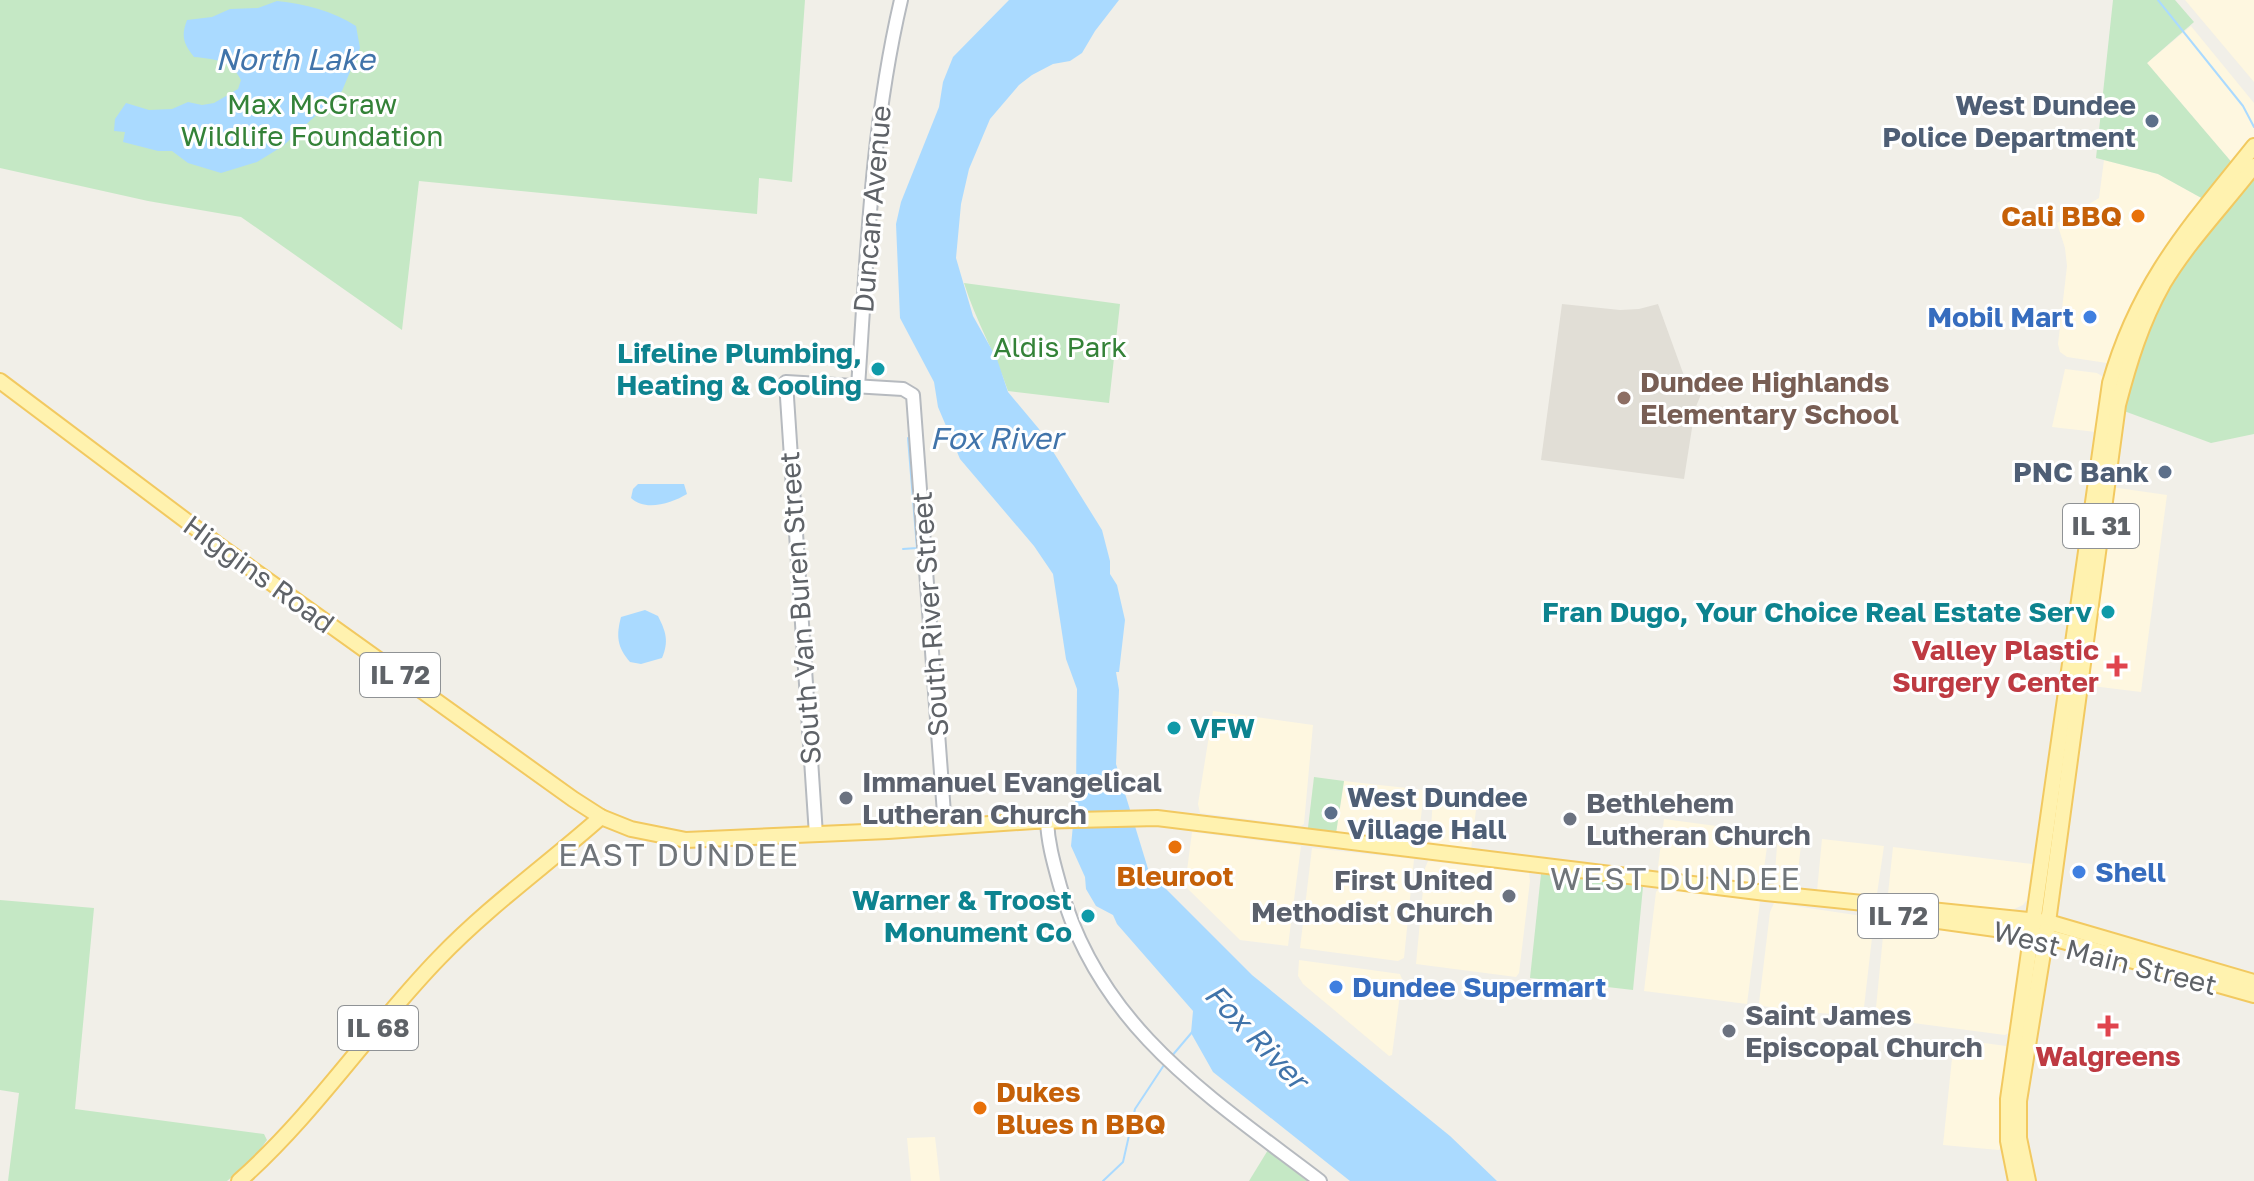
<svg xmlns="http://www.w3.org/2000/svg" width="2254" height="1181" font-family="'Golos Text',sans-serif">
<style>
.commercial{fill:#fef7e0}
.education{fill:#e1ded6}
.green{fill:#c5e8c5}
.water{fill:#aadaff}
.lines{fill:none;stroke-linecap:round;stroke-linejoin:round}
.stream{stroke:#aadaff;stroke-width:2}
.secondary-casing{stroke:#b6babf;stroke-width:16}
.primary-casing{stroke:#f2c960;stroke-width:18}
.secondary{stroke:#fff;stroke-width:12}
.primary{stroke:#fff2af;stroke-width:14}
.service-dot{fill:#5c6f8a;stroke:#fff;stroke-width:3}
.food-dot{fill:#e8710a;stroke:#fff;stroke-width:3}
.shop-dot{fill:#3f7fe0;stroke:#fff;stroke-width:3}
.culture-dot{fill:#0f9aa8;stroke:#fff;stroke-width:3}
.education-dot{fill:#8d6e63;stroke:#fff;stroke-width:3}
.health-dot{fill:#e0444e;stroke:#fff;stroke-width:3}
.worship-dot{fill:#6b7280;stroke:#fff;stroke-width:3}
.labels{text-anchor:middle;stroke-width:6;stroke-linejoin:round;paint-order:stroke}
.shield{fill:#fff;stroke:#8f9295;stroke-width:2}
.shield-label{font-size:26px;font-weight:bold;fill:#5f6368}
.park-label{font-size:28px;fill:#348238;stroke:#fff}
.service-label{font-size:28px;font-weight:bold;fill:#4e5e75;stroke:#fff;text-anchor:end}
.street-label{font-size:28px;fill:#5f6368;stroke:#fff}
.food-label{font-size:28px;font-weight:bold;fill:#c56008;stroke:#fff;text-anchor:end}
.shop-label{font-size:28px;font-weight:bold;fill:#366cbe;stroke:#fff;text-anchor:start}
.culture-label{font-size:28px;font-weight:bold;fill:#0d838f;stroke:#fff;text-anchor:end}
.education-label{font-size:28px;font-weight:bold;fill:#785e54;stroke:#fff;text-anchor:start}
.health-label{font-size:28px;font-weight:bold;fill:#be3a42;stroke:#fff;text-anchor:end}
.worship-label{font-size:28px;font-weight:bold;fill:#5b616d;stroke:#fff;text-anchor:start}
.water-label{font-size:30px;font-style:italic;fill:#4174aa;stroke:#fff}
.quarter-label{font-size:32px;letter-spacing:2px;fill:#70757a;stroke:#fff}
</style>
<rect width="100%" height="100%" fill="#f1efe8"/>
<g class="commercial">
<path d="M2185,0H2254V82Z"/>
<path d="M2191,26L2254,103V140L2234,165L2147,63Z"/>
<path d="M2104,160L2158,174L2205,200L2111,361L2107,363L2067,357L2060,352L2058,344L2067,266L2065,248L2057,223L2099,198Z"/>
<path d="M2065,369L2097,373L2105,378L2096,432L2052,427Z"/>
<path d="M2111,487L2167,495L2141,692L2084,685Z"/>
<path d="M1213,711L1313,725L1304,824L1301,826L1200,813L1198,804Z"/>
<path d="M1344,781L1424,790L1419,835L1416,843L1336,832Z"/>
<path d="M1433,797L1477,802L1471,850L1430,844Z"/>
<path d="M1664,819L1769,833L1762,882L1756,885L1661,872L1658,867Z"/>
<path d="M1192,832L1301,846L1288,946L1240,940L1185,886Z"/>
<path d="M1778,833L1802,836L1796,889L1774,885Z"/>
<path d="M1822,839L1884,846L1877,894L1871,897L1817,891Z"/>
<path d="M1893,847L2032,864L2027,900L2023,905L2012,910H1979L1891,899L1888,894Z"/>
<path d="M1312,848L1414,859L1404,958L1398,961L1300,948Z"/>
<path d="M1428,861L1529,873L1530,881L1519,973L1516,977L1416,964L1425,868Z"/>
<path d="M1659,888L1756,899L1760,902L1747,1004L1644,991L1656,892Z"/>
<path d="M1774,903L1869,917L1874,920L1863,1016L1805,1012L1763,1006L1759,1003L1770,912Z"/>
<path d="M1892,919L2015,942L2020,949L2021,957L2011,1032L2005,1035L1875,1018L1884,926Z"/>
<path d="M1299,960L1400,974L1402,979L1392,1055L1389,1056L1303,984L1298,976Z"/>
<path d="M1954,1039L2006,1046L2002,1093L2003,1145L1999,1150L1943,1145Z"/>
<path d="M935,1137L940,1181H911L907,1138Z"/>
</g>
<path class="education" d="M1562,304L1620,310L1639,309L1658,304L1687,384L1704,387L1695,409L1684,479L1541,460Z"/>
<g class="green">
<path d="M0,0H805L792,182L759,178L757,214L419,181L402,330L241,217L148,201L0,168Z"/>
<path d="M2113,0H2175L2194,22L2147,63L2234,165L2205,200L2158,174L2096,158Z"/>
<path d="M2254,175V434L2211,443L2124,411C2132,371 2144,331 2164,294C2188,251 2223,213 2254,175Z"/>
<path d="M964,283L1120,304L1109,403L1008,391C995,352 976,322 964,283Z"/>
<path d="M1314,777L1344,781L1335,840L1307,836Z"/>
<path d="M1541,874L1643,887L1633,990L1530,978Z"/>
<path d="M0,900L94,908L75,1109L264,1134L267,1140L252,1161L227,1181H8L19,1093L0,1090Z"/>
<path d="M1268,1150L1307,1181H1249Z"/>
</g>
<g class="water">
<path d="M1009,0H1119L1095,31L1082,53L1070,61L1053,64L1032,75L1019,85L990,119L969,169L961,204L956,258L973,316L997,359L1008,392L1039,429L1102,530L1110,561V574L1117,585L1125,620L1119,672H1116L1119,690L1116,764L1149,872L1252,975L1450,1136L1497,1181H1350L1213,1072L1191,1033L1193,1011L1117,924L1113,915L1096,906L1086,889L1085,877L1071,846L1076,793L1077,689L1066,659L1053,574L1034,546L960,459L938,407L934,382L900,318L896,224L901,202L939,107L943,82L953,57Z"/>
<path d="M277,1C305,4 333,11 356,26L360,48L342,91L283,146L257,162L221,173L188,163L172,151H158L123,142L125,132L114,131L115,119L126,103L149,110L172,109L188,102L202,105L214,103L238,89L241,80C231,60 215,59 194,57C183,43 181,36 187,20L212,17L230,9L258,8Z"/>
<path d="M638,484H684L687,494C672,503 645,512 631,498L633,489Z"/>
<path d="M645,610L658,616C666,632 669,641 662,658L641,664L630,662C617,647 616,636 621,617Z"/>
</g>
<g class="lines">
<g class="stream">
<path d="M2158,0L2243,106L2254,127"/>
<path d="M903,549L917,548L908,438"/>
<path d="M1171,1057L1193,1031"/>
<path d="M1103,1181L1123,1162L1135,1109L1164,1065"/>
</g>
<defs>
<g id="secondary">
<path d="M858,387C867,256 871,128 901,0"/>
<path d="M1047,821C1048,844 1054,864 1060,886C1099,1028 1210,1097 1320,1181"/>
<path d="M816,835L786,382L903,389L913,395L945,827"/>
</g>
<g id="primary">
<path d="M0,381L217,544L573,799L601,817L631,829L686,840L888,831L1034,821L1157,818L1766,893L2048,922L2254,982"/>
<path d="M1924,919L2045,936L2254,995"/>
<path d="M239,1181C314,1115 370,1029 439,958C489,906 548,864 601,817"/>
<path d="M2016,1181L2008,1141V1099L2110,383C2139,281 2190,226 2254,146"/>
<path d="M2028,1181L2019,1138V1101L2048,922L2118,405C2129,363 2141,323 2163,284C2188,242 2224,205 2254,166"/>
</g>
</defs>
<use href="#secondary" class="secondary-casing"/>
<use href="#primary" class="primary-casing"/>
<use href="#secondary" class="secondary"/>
<use href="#primary" class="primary"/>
</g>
<g class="service-dot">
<circle cx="2152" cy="121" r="8"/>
<circle cx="2165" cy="472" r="8"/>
<circle cx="1331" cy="813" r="8"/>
</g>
<g class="food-dot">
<circle cx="2138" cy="216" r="8"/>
<circle cx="1175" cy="847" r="8"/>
<circle cx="980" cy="1108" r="8"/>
</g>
<g class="shop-dot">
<circle cx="2090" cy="317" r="8"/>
<circle cx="2079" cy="872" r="8"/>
<circle cx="1336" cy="987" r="8"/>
</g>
<g class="culture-dot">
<circle cx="878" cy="369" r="8"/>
<circle cx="2108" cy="612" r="8"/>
<circle cx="1174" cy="728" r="8"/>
<circle cx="1088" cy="916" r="8"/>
</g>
<circle class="education-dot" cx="1624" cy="398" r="8"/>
<g class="health-dot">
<path d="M2113 654h8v8h8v8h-8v8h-8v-8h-8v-8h8z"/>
<path d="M2104 1014h8v8h8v8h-8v8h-8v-8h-8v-8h8z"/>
</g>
<g class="worship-dot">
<circle cx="846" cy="798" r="8"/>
<circle cx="1570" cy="819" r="8"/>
<circle cx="1509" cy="896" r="8"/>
<circle cx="1729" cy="1031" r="8"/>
</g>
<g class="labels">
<g class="shield">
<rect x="2063" y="504" width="76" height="44" rx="6"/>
<rect x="360" y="653" width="80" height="44" rx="6"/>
<rect x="1858" y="894" width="80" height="44" rx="6"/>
<rect x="338" y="1006" width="80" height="44" rx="6"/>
</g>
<g class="shield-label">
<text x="2101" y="535">IL 31</text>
<text x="400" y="684">IL 72</text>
<text x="1898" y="925">IL 72</text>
<text x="378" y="1037">IL 68</text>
</g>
<g class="park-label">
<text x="312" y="114">Max McGraw<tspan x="312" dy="32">Wildlife Foundation</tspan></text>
<text x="1060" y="357">Aldis Park</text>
</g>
<g class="service-label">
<text x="2136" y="115">West Dundee<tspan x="2136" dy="32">Police Department</tspan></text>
<text x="2149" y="482">PNC Bank</text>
<text x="1347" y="807" text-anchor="start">West Dundee<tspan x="1347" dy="32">Village Hall</tspan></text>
</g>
<g class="street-label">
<text transform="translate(872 209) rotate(-85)" y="10">Duncan Avenue</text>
<text transform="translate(259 574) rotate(36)" y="10">Higgins Road</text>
<text transform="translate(800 608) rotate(-94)" y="10">South Van Buren Street</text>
<text transform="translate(930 614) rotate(-94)" y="10">South River Street</text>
<text transform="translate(2105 958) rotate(14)" y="10">West Main Street</text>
</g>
<g class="food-label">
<text x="2122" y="226">Cali BBQ</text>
<text x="1175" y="886" text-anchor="middle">Bleuroot</text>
<text x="996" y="1102" text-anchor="start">Dukes<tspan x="996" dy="32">Blues n BBQ</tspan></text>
</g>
<g class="shop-label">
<text x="2074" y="327" text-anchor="end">Mobil Mart</text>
<text x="2095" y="882">Shell</text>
<text x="1352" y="997">Dundee Supermart</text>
</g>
<g class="culture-label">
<text x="862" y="363">Lifeline Plumbing,<tspan x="862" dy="32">Heating &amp; Cooling</tspan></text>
<text x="2092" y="622">Fran Dugo, Your Choice Real Estate Serv</text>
<text x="1190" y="738" text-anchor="start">VFW</text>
<text x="1072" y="910">Warner &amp; Troost<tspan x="1072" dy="32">Monument Co</tspan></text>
</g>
<g class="education-label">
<text x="1640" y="392">Dundee Highlands<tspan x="1640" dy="32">Elementary School</tspan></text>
</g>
<g class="health-label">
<text x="2099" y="660">Valley Plastic<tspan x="2099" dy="32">Surgery Center</tspan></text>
<text x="2108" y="1066" text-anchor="middle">Walgreens</text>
</g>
<g class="worship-label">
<text x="862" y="792">Immanuel Evangelical<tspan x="862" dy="32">Lutheran Church</tspan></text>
<text x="1586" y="813">Bethlehem<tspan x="1586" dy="32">Lutheran Church</tspan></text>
<text x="1493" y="890" text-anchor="end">First United<tspan x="1493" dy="32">Methodist Church</tspan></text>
<text x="1745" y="1025">Saint James<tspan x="1745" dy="32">Episcopal Church</tspan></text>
</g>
<g class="water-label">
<text x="295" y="70">North Lake</text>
<text x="996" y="449">Fox River</text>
<text transform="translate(1256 1037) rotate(46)" y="10">Fox River</text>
</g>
<g class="quarter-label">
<text x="679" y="866">EAST DUNDEE</text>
<text x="1676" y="890">WEST DUNDEE</text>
</g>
</g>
</svg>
